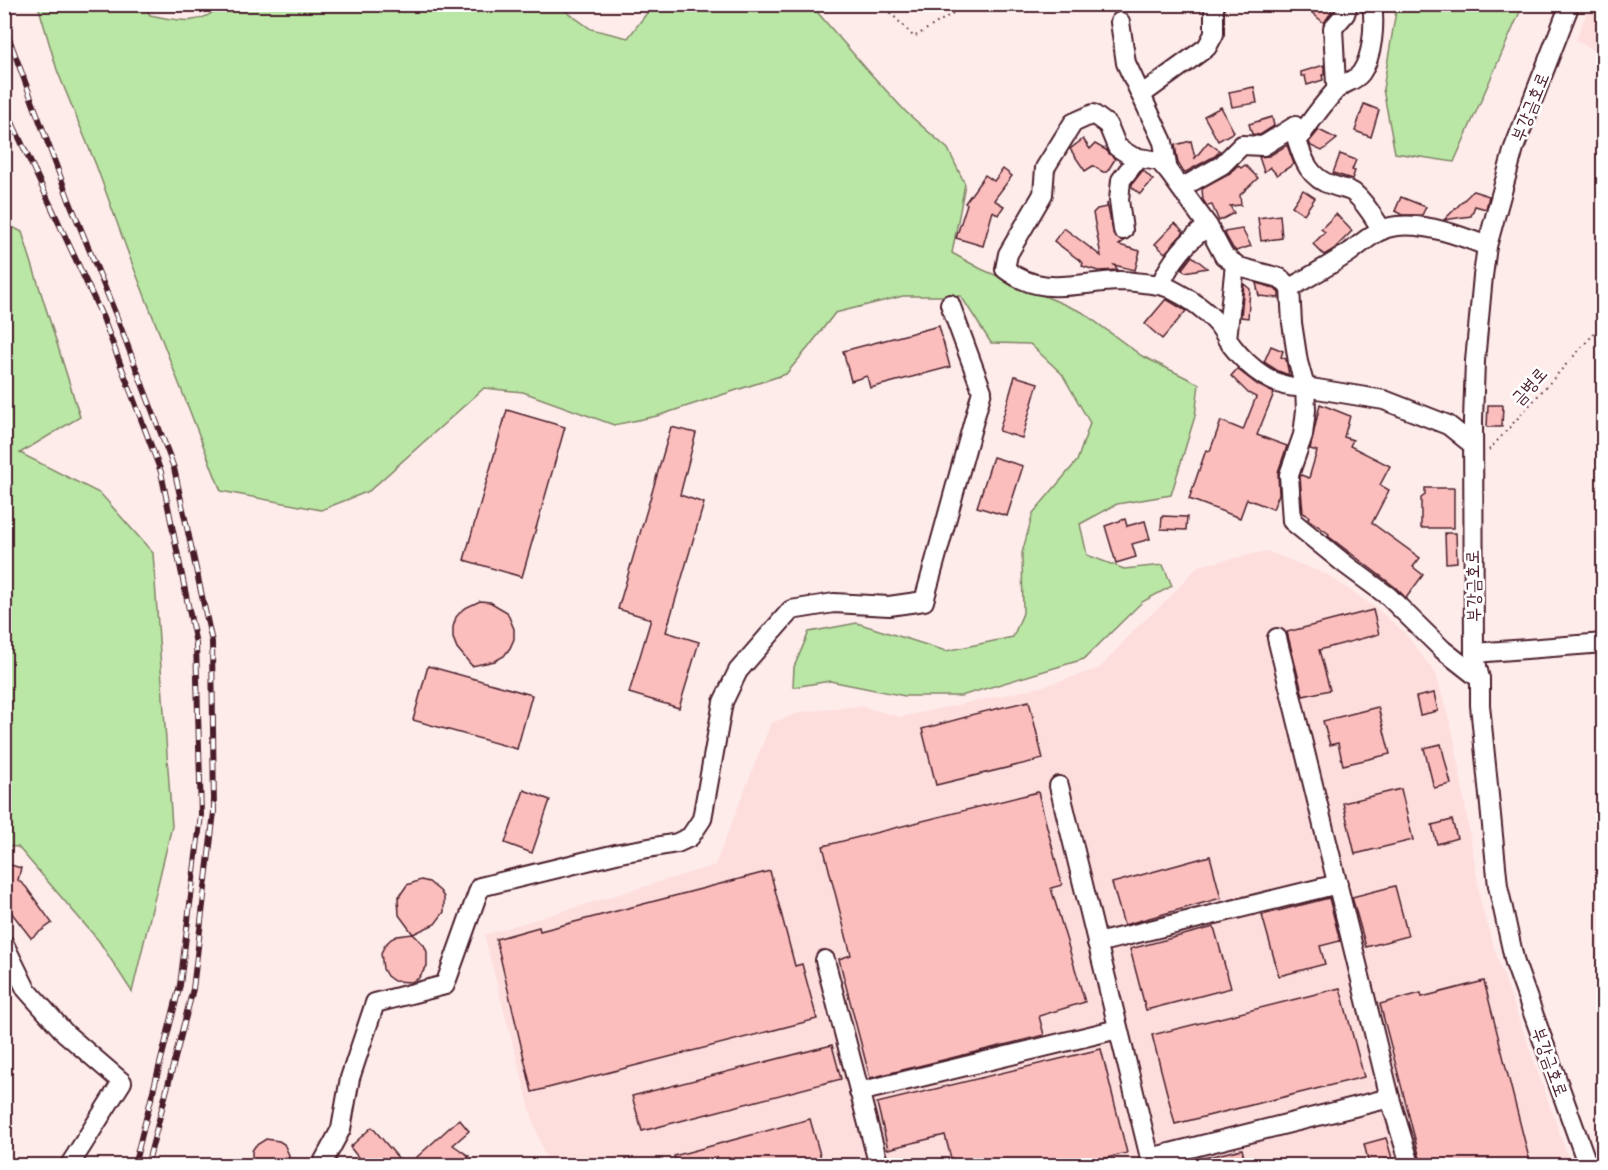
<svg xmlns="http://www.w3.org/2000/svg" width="1608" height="1170" font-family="Mali,'Poor Story',sans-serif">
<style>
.built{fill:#fddedd}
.green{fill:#bae7a5;stroke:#828368;stroke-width:1.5}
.building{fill:#fbbebd;stroke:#4a1f2b;stroke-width:1.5}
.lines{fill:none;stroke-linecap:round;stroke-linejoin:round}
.minor-casing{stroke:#4a1f2b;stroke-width:22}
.path{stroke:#4a1f2b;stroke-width:2;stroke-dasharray:1.5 4.5;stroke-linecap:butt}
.minor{stroke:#fff;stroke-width:18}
.rail-casing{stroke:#4a1f2b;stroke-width:6}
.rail{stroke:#fff;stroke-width:4;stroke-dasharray:11;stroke-linecap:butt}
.labels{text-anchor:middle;stroke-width:5;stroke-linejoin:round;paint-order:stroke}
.street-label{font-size:18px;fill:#4a1f2b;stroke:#fff}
</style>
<rect width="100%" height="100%" fill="#feeceb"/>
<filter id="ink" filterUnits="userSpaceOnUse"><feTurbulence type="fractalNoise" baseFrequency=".0167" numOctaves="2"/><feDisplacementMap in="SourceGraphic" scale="12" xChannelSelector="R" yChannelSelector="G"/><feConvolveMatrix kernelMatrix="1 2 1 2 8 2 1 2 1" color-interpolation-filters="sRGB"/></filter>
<g filter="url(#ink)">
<g class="built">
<path d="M1590,4L1603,5V57L1576,40Z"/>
<path d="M1267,551L1328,575L1376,608L1404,632L1436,674L1454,737L1482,908L1500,966L1571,1165H548L534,1124L484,935L715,865L771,723L801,712L860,706L900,717L1041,687L1100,668L1135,629L1168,599L1198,566Z"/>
</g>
<g class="green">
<path d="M38,5H144L150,15C177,20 200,28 221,5H557L591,29L628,38L653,5H811L870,73L906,112L948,149L965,184L952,253L981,269L1082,312L1142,356L1199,384L1195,416L1171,495L1117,504L1080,524L1087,555L1124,569L1163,565L1172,586L1142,602L1084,659L961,696H905L830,681L793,687L794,667L809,632L857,623L946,651L1013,637L1023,613L1022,553L1033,513L1077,461L1090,423L1062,374L1030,344L991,343L961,296H903L835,313L808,348L786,374L657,416L614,425L523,392L484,388L369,491L321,510L221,491L130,258L96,165L57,70Z"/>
<path d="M1397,5H1523L1454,162L1395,153L1383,89Z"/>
<path d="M5,223L22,232L80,417L20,453L101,494L153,553L172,826L132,992L99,941L18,847L5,846Z"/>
</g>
<g class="building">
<path d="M1319,4H1324L1332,11L1324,23L1312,13Z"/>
<path d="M1324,65V75H1322L1323,80L1307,85L1305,76H1301V72Z"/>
<path d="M1254,87L1257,103L1232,107L1229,92Z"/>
<path d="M1364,104L1379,110L1371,137L1355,131Z"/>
<path d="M1221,107L1234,132L1218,141L1204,116Z"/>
<path d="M1272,117L1274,126L1260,135L1252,134L1249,124Z"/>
<path d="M1319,130L1337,139L1322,151L1311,146L1309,142Z"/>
<path d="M1083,139L1090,149L1095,144L1106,150L1115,159L1107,172H1103L1093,166L1085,171L1070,149Z"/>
<path d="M1191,141L1195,158L1208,142L1220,151L1215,156L1184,173L1178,163L1175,145Z"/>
<path d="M1287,145L1294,164L1277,175L1270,167L1264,172L1259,157L1269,156Z"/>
<path d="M1340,154L1356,160L1352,170L1355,171L1352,179L1333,173Z"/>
<path d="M1238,165L1241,168L1245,165L1258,178L1240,195L1241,205L1230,206L1234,213L1219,221L1212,205L1207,206L1203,200L1202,189L1228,175Z"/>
<path d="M1003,169L1012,176L994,200L1004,206L998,215L993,211L983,246L956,238L967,204L965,203L985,175L994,181Z"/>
<path d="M1143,170L1153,180L1140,194L1132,187V184Z"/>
<path d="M1303,190L1315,198L1304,214L1292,206Z"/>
<path d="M1473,191L1489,196L1486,209L1475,206L1471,216L1444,220Z"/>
<path d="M1401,197L1426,207L1422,215H1402L1395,211Z"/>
<path d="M1107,203L1114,236L1124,241L1119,245L1140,251L1135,270L1114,265L1118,270L1098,271L1082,266L1083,263L1054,241L1064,228L1101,256L1093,213L1097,209L1107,207Z"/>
<path d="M1336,214L1352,231L1334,249L1324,255L1313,244L1325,232L1321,229Z"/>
<path d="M1280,215L1282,238L1261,241L1258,218Z"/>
<path d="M1175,223L1184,232L1165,253L1155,244Z"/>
<path d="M1242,229L1251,246L1236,251L1233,248L1224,232Z"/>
<path d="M1192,256L1207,268L1185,272L1182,269Z"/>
<path d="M1256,283L1274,288L1279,293V298L1259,296Z"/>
<path d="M1244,284L1250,289L1248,318L1241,317Z"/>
<path d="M1166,299L1186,311L1162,339L1145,324Z"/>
<path d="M939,326L950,367L870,388L867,376L851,381L843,351Z"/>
<path d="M1271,346L1283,351L1281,357L1286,359L1289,375L1278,371L1264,362Z"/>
<path d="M1237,369L1258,385L1274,393L1257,435L1287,446L1278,472L1279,494L1273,509L1247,499L1240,518L1189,499L1206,450L1210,451L1221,421L1243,430L1256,397L1248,393L1231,376Z"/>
<path d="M1015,376L1038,383L1022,438L999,431Z"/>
<path d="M1320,404L1350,416L1344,437L1353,440L1350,446L1390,466L1380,485L1389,490L1372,523L1420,558L1413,567L1423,575L1406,598L1395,587L1328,536L1329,534L1308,519L1309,516L1303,513L1300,477L1301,475L1309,478L1317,451L1310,449Z"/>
<path d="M1488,405H1503L1502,427H1487Z"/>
<path d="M507,410L565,427L522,577L464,560Z"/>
<path d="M671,427L696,433L680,495L704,503L666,632L699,642L679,708L629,693L651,619L618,609Z"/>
<path d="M993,457L1023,466L1007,516L977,507Z"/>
<path d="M1425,488H1454V528H1421V498L1425,495Z"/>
<path d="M1162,516L1187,517L1186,530L1161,529Z"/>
<path d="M1125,519L1127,526L1145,521L1150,539L1132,544L1136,557L1116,563L1105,526Z"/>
<path d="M1445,533H1456L1457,562L1446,563Z"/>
<path d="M480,601L490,602L507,612L514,629V639L510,648L504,656L495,661L472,666L457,648L453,638V627L456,617L463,609Z"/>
<path d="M1373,610L1379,634L1319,650L1330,690L1303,696L1287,632Z"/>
<path d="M428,666L532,695L517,749L413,720Z"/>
<path d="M1434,693L1438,711L1420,715L1416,697Z"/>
<path d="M1029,701L1043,759L936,785L922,729L970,716V715Z"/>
<path d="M1378,707L1390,754L1343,765L1338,743L1330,745L1323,721Z"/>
<path d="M1441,744L1451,784L1434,788L1424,748Z"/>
<path d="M1401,789L1413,840L1355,854L1343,803Z"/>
<path d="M524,790L550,800L532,853L505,843Z"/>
<path d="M1038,792L1062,885L1051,888L1085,1002L1039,1016L1044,1035L870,1078L839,959L851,955L823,846Z"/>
<path d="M1452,820L1457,838L1437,844L1432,825Z"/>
<path d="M1210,856L1221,898L1124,925L1112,883Z"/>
<path d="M4,863L21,868L18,880L26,887L52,923L31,938L4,903Z"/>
<path d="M770,871L795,966L802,964L817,1019L532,1092L496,939L539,927L540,931Z"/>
<path d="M421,880L429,882L440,891L444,897V912L435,924L413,934L399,915L398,898L407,885Z"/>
<path d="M1395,886L1408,936L1366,947L1352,897Z"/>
<path d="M1329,898L1340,941L1320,946L1325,964L1279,976L1262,915Z"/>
<path d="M1214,927L1231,988L1146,1010L1130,949Z"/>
<path d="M413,934L424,945L427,952V966L418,979L411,982L394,981L387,976L383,969L381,953L385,945L391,939L397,936Z"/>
<path d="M1484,981L1531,1166H1422L1380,1004L1421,993L1422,997Z"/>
<path d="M1340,988L1364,1077L1175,1124L1152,1035Z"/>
<path d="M832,1045L841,1079L642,1131L632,1096Z"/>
<path d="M1101,1049L1127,1153L1074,1166H953L945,1135L888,1149L877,1103Z"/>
<path d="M459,1119L469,1131L453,1145L469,1156L459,1166H407Z"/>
<path d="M810,1119L822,1162L810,1166H677L674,1156Z"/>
<path d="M372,1127L405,1166H365L350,1147Z"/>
<path d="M1386,1138L1392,1158L1369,1164L1364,1144Z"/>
<path d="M266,1139L279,1141L284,1144L289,1155V1166H252V1151L255,1146Z"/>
<path d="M1242,1149L1246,1166H1192L1191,1161Z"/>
</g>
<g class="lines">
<defs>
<g id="minor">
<path d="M1372,4C1375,24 1373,56 1361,73C1355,81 1345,82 1338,88C1323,103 1310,123 1297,140C1303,160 1310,179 1332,185C1339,188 1349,189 1354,193C1366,203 1374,218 1382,230"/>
<path d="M1570,4L1514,148L1487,246L1483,276L1475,361L1473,420L1474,653L1480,679V705L1498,886L1515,963L1588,1166"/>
<path d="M1120,22L1126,63L1163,142L1168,171L1208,226L1224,256L1239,267L1280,278L1290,288"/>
<path d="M1340,87L1336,84L1333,28L1345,14L1347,8L1343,4"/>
<path d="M1141,95L1207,47L1214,34V4"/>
<path d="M1168,171L1159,161L1133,157L1117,147L1108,125L1093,114L1073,123L1045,168L1043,194L1008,254L1005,269C1042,298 1078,282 1120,281C1127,281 1135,282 1143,283C1152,284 1160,284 1169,288C1187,297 1204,308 1217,323C1223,330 1227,339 1232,346C1249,368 1276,390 1305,387L1384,400L1448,425L1473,445"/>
<path d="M1181,188L1222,165L1242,145L1263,146L1295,126L1303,133"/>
<path d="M1123,230L1119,200L1121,180L1138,158"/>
<path d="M1161,284C1169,263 1189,239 1208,226"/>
<path d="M1227,339L1235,264"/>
<path d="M1277,638L1390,1098L1409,1161"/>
<path d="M1474,653L1604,643"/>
<path d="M1480,679L1443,650L1388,596L1346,565L1292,521L1289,475L1303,435L1306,410L1305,387L1298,362L1292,323L1290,288C1310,276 1331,265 1350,252C1365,241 1377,228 1397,226C1427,223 1461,236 1487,246"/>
<path d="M1059,786L1152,1166"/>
<path d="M1097,943L1338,884"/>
<path d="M4,944L26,989L65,1033L122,1082L69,1166"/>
<path d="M825,960L879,1166"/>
<path d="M859,1092L1118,1029"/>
<path d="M1150,1158L1390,1098"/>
<path d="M321,1166L341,1129L350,1078L375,1003L445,985L480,887L620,853L677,843L690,837L702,819L723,702L738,671L791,610L834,603L889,606L924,601L982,391L950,304"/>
</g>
</defs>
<use href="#minor" class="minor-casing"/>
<g class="path">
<path d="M882,4L914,37L968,4"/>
<path d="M1489,450L1591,337L1604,319"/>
</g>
<use href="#minor" class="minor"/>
<defs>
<g id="rail">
<path d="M4,25L69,200L116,315L174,468L212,642L214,812L193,989L147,1166"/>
<path d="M4,105L103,318L161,472L196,644L201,815L180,985L134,1166"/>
</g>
</defs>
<use href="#rail" class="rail-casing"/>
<use href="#rail" class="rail"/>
</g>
</g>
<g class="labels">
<g class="street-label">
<text transform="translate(1530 107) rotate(-68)" y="6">부강금호로</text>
<text transform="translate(1529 386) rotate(-48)" y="6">금병로</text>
<text transform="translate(1473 586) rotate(-91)" y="6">부강금호로</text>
<text transform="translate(1550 1062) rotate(70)" y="6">부강금호로</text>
</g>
</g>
<rect width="1608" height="1170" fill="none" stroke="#fff" stroke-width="24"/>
<rect x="12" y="12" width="1584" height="1146" fill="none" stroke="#4a1f2b" stroke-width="2" filter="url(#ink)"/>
</svg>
